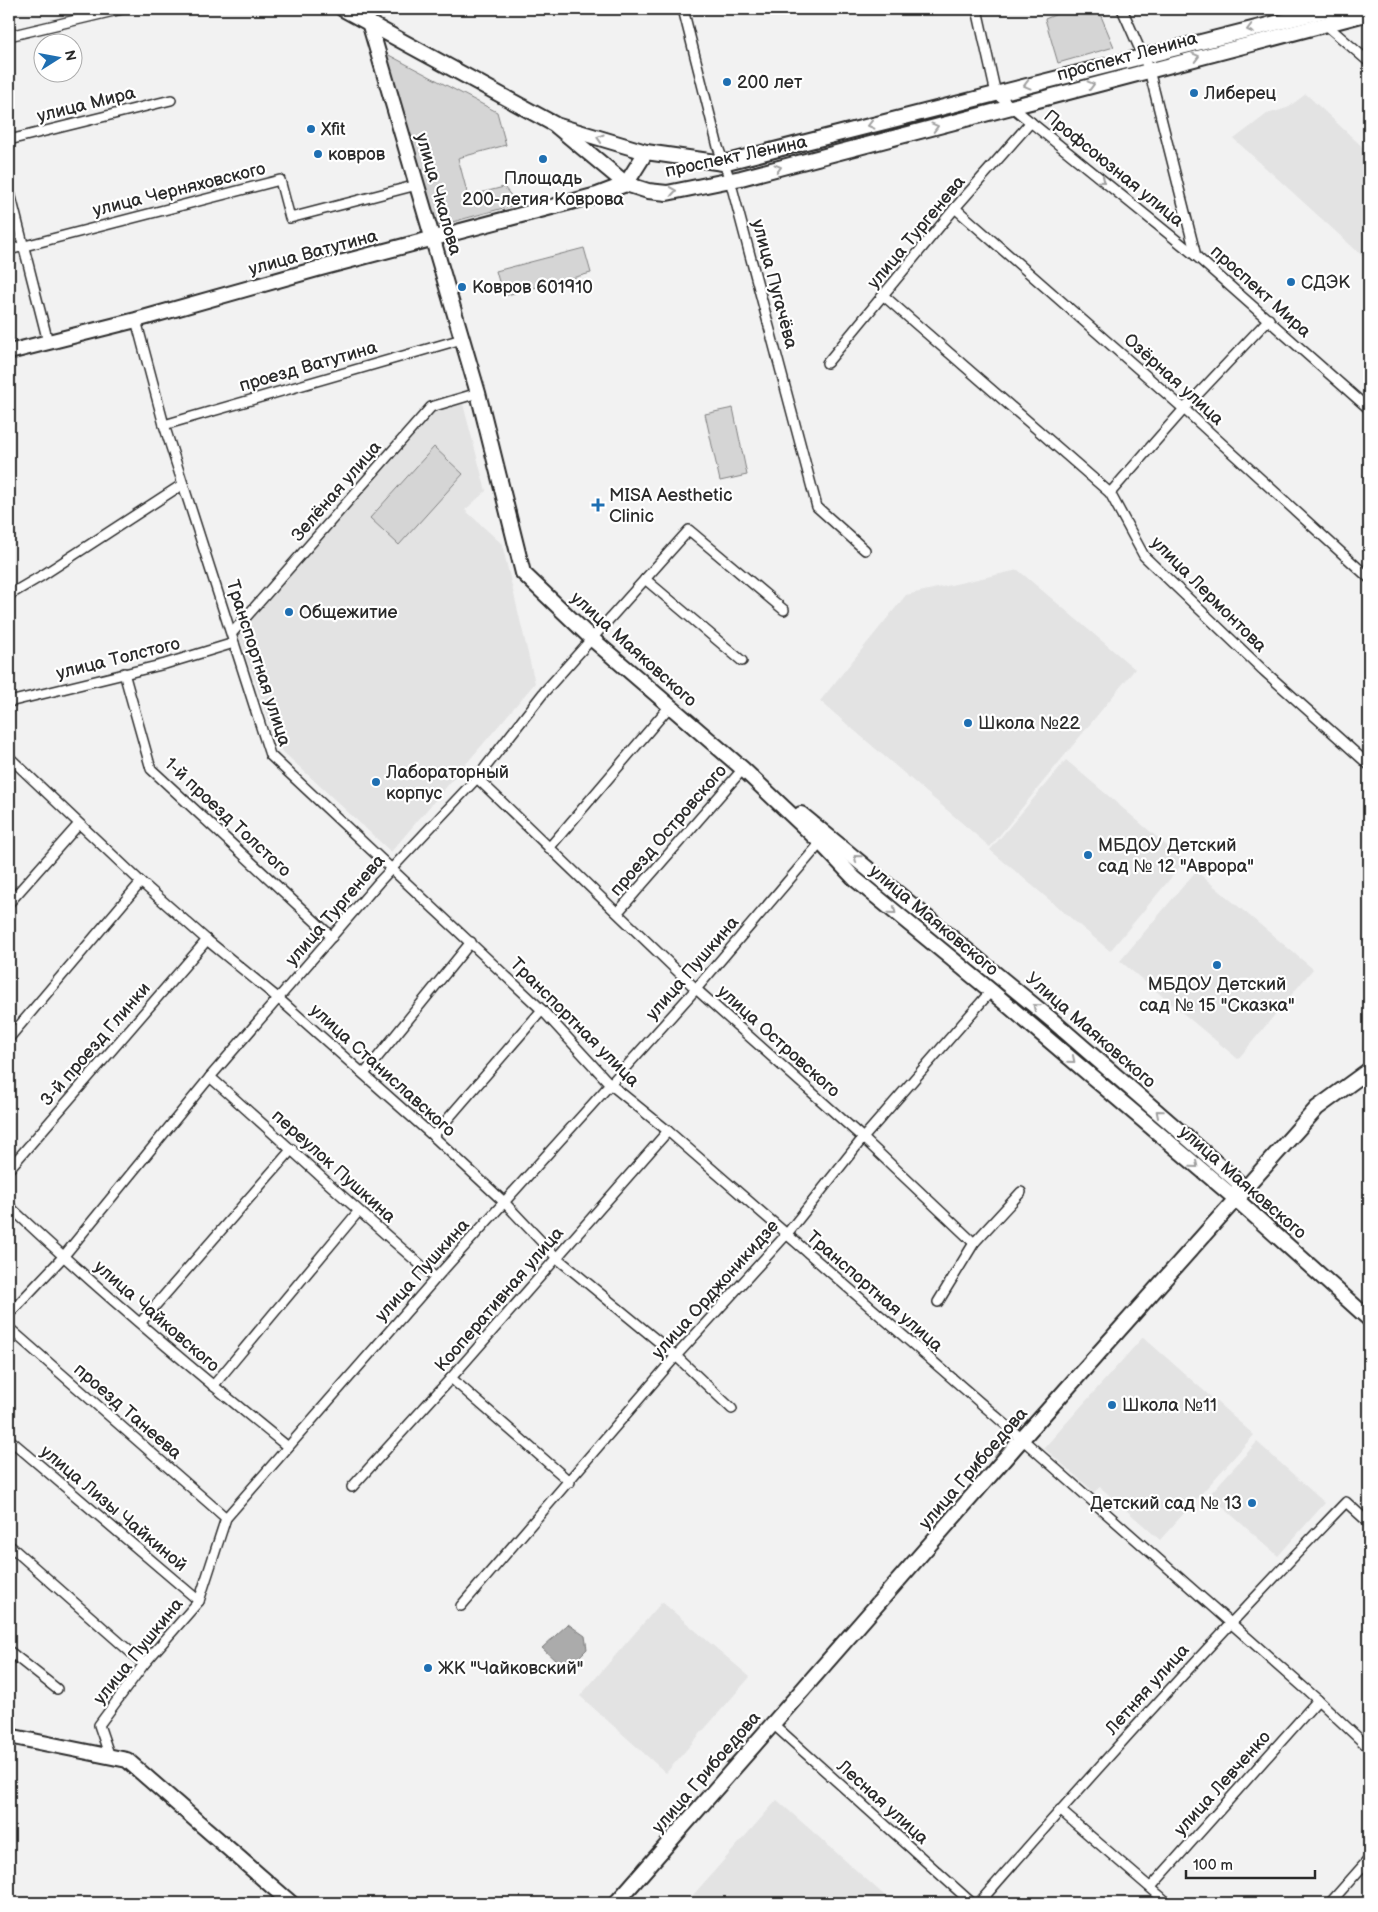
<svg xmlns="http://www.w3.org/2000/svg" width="1378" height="1912" font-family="'Balsamiq Sans',sans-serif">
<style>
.built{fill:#e3e3e3}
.green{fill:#d5d5d5;stroke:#808080}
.water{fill:#ababab;stroke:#787878}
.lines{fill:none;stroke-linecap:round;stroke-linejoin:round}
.street-casing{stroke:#2b2b2b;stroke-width:12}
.secondary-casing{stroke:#2b2b2b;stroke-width:18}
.street{stroke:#fff;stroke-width:9}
.secondary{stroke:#fff;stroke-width:14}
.oneway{stroke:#a0a0a0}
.poi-dot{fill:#1f6fb2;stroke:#fff;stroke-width:2}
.labels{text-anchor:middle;stroke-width:4.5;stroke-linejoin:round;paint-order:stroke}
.street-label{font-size:18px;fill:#2b2b2b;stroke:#fff}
.poi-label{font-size:18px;fill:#2b2b2b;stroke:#fff;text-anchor:start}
</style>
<rect width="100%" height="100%" fill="#f2f2f2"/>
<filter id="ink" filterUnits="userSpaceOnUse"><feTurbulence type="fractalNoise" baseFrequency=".02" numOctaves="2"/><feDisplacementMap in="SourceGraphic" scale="10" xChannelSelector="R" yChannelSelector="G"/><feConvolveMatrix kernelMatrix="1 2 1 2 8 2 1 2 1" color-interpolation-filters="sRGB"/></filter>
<g filter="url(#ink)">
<g class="built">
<path d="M1306,94L1369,153V262L1234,139L1267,114L1287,108Z"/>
<path d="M463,404L486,491L465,510L502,544L535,683L391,852L279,748L238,635L434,412Z"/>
<path d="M1018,570L1135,669L990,847L820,701L906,595Z"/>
<path d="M1066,760L1185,861L1110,951L990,850Z"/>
<path d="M1196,871L1313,969L1238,1059L1120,961Z"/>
<path d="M1143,1337L1254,1435L1160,1540L1100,1487L1094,1492L1044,1448Z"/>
<path d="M1257,1442L1325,1503L1278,1556L1209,1495Z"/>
<path d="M662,1602L750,1677L666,1773L580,1696Z"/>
<path d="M777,1800L893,1903H686Z"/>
</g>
<g class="green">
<path d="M1069,9H1098L1114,47L1058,63L1045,19Z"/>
<path d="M385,53L497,112L506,145L458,158L468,196L504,187L518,204L434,227Z"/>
<path d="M584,248L591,273L503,296L496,271Z"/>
<path d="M733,408L747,475L720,481L705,414Z"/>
<path d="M434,447L463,474L399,545L370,518Z"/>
</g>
<path class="water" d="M568,1624L585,1636L587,1649L575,1661L557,1662L542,1648Z"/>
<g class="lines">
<defs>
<g id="street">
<path d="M683,9L718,147L730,180L817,507L865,550"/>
<path d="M977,9L996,94L1196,256L1369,409"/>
<path d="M1122,9L1149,70L1196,256"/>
<path d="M1324,23L1369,62"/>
<path d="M9,36L122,9"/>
<path d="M9,140L171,100"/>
<path d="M9,189L48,342"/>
<path d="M955,208L1184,409L1369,578"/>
<path d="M9,250L280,180L290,218L417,185"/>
<path d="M884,296L1110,493L1144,556L1263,670L1369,765"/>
<path d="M136,320L164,425L270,755L542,1010L610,1084L668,1131L1022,1439L1318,1700L1369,1748"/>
<path d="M827,363L955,208L1031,122"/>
<path d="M164,425L462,339"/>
<path d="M1110,493L1184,409L1269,319"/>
<path d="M645,579L742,661"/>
<path d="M9,595L43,575L183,484"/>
<path d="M232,633L431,407L478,393"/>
<path d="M124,673L151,769L332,937"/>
<path d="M9,702L165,664L234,643"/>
<path d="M9,757L141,882L207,940L279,999L433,1136L504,1202L557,1258L676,1356L732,1409"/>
<path d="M477,778L696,989L863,1138L974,1243"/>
<path d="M549,848L670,706"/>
<path d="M9,903L79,824"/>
<path d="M618,912L743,769"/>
<path d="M9,1038L141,882"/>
<path d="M364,1074L471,942"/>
<path d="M210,1077C286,1144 359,1213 436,1278"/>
<path d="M433,1136L542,1010"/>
<path d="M9,1169L207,940"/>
<path d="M9,1206C98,1290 193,1370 288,1447"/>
<path d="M938,1302L974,1243L1021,1192"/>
<path d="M9,1314L63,1257L210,1077L379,882L477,778L545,691L689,530L784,610"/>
<path d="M141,1322L292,1149"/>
<path d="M9,1328L226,1518"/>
<path d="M451,1378L570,1482"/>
<path d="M213,1386L358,1212"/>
<path d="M9,1439L199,1601"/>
<path d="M352,1487L451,1378L668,1131"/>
<path d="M9,1545L144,1664"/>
<path d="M461,1606L676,1356L786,1235L863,1138L991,991"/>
<path d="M9,1651L57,1689"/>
<path d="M773,1724L972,1903"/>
<path d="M110,1757L99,1725L144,1664L199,1601L226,1518L436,1278L696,989L823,840"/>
<path d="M1060,1810L1168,1903"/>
<path d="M1151,1887L1318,1700"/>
<path d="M979,1903C1098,1766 1220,1633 1346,1502L1369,1523"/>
<path d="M1330,1903L1369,1859"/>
</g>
<g id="secondary">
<path d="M343,9L554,124L626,184L648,191L667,193L741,178L1369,13"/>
<path d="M369,22L478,393L523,573L591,638L743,769L820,842L855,879L991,991L1237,1200L1369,1319"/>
<path d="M559,126L646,152L723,163L1331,9"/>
<path d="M626,184L646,152"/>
<path d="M9,352L136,320L317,269L597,195L626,184"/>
<path d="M801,814L1053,1021L1238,1182L1241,1195"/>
<path d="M9,1736L127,1760L291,1903"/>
<path d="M616,1903L1022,1439L1317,1108L1369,1070"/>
</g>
</defs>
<use href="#street" class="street-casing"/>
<use href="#secondary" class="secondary-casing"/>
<use href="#street" class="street"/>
<use href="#secondary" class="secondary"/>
</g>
<defs><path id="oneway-chevron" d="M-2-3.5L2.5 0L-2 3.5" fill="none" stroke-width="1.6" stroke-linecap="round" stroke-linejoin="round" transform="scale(1.25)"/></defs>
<g class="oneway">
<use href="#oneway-chevron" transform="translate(1250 29) rotate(166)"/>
<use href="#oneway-chevron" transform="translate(1196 57) rotate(-15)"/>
<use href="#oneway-chevron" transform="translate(1027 85) rotate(165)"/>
<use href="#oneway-chevron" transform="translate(1091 85) rotate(-15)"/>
<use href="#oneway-chevron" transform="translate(871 125) rotate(166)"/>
<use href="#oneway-chevron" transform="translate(935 127) rotate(-15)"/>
<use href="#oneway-chevron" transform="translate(600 138) rotate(-163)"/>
<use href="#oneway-chevron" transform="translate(778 168) rotate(-15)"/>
<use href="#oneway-chevron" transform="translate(1102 180) rotate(39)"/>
<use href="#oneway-chevron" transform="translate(673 191) rotate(-9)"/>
<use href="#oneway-chevron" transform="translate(857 858) rotate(-141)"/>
<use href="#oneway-chevron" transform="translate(893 911) rotate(39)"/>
<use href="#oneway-chevron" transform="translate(1036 1007) rotate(-140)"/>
<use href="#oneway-chevron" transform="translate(1072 1060) rotate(40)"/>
<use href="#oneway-chevron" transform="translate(1159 1113) rotate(-139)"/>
<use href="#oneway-chevron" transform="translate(1195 1165) rotate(40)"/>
</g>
</g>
<g class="poi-dot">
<circle cx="727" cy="82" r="5"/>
<circle cx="1194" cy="93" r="5"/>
<circle cx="311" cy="129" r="5"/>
<circle cx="318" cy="154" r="5"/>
<circle cx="543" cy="159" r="5"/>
<circle cx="1291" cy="282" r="5"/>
<circle cx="462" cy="287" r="5"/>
<path d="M595.5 497.5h5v5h5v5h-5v5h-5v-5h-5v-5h5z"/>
<circle cx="289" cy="612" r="5"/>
<circle cx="968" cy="723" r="5"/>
<circle cx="376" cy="782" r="5"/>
<circle cx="1088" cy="855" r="5"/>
<circle cx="1217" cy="965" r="5"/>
<circle cx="1112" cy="1405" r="5"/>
<circle cx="1252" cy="1503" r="5"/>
<circle cx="428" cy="1668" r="5"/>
</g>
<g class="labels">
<g class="street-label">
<text transform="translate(1127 56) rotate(-15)" y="6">проспект Ленина</text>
<text transform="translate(86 104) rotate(-14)" y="6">улица Мира</text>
<text transform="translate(736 156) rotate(-12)" y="6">проспект Ленина</text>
<text transform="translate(1114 168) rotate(39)" y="6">Профсоюзная улица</text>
<text transform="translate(179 189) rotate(-14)" y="6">улица Черняховского</text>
<text transform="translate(439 194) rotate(74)" y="6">улица Чкалова</text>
<text transform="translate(916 232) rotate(-50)" y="6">улица Тургенева</text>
<text transform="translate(313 252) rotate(-15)" y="6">улица Ватутина</text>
<text transform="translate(775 284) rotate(75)" y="6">улица Пугачёва</text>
<text transform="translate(1261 291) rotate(42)" y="6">проспект Мира</text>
<text transform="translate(308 366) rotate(-16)" y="6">проезд Ватутина</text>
<text transform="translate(1174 379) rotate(42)" y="6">Озёрная улица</text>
<text transform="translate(336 491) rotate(-49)" y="6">Зелёная улица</text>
<text transform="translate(1209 594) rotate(45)" y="6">улица Лермонтова</text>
<text transform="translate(634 649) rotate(42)" y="6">улица Маяковского</text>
<text transform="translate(118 658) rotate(-14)" y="6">улица Толстого</text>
<text transform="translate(259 663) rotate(72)" y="6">Транспортная улица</text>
<text transform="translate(228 817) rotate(43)" y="6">1-й проезд Толстого</text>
<text transform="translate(668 830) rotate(-49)" y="6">проезд Островского</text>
<text transform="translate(335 910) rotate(-49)" y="6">улица Тургенева</text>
<text transform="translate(934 920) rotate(40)" y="6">улица Маяковского</text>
<text transform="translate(692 968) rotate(-49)" y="6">улица Пушкина</text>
<text transform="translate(575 1022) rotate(45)" y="6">Транспортная улица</text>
<text transform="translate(1091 1030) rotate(41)" y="6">Улица Маяковского</text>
<text transform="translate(779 1041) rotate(42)" y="6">улица Островского</text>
<text transform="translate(95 1044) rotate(-49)" y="6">3-й проезд Глинки</text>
<text transform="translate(383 1070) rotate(42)" y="6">улица Станиславского</text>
<text transform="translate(334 1166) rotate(42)" y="6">переулок Пушкина</text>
<text transform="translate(1243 1182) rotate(41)" y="6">улица Маяковского</text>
<text transform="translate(422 1270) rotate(-48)" y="6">улица Пушкина</text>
<text transform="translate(715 1289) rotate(-48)" y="6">улица Орджоникидзе</text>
<text transform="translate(875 1291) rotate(41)" y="6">Транспортная улица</text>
<text transform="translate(499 1299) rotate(-49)" y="6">Кооперативная улица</text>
<text transform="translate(157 1316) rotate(41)" y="6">улица Чайковского</text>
<text transform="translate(128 1411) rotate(41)" y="6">проезд Танеева</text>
<text transform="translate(973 1468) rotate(-49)" y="6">улица Грибоедова</text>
<text transform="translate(114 1508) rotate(40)" y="6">улица Лизы Чайкиной</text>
<text transform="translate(138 1651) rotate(-51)" y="6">улица Пушкина</text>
<text transform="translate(1147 1689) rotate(-48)" y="6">Летняя улица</text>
<text transform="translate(706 1772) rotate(-49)" y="6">улица Грибоедова</text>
<text transform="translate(1222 1783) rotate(-48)" y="6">улица Левченко</text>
<text transform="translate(883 1802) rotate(42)" y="6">Лесная улица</text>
</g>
<g class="poi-label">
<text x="737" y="88">200 лет</text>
<text x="1204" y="99">Либерец</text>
<text x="321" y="135">Xfit</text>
<text x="328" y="160">ковров</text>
<text x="543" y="184" text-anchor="middle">Площадь<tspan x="543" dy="21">200-летия Коврова</tspan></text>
<text x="1301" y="288">СДЭК</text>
<text x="472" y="293">Ковров 601910</text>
<text x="609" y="501">MISA Aesthetic<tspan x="609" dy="21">Clinic</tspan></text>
<text x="299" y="618">Общежитие</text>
<text x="978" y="729">Школа №22</text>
<text x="386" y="778">Лабораторный<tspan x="386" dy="21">корпус</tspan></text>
<text x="1098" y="851">МБДОУ Детский<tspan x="1098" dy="21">сад № 12 "Аврора"</tspan></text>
<text x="1217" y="990" text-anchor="middle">МБДОУ Детский<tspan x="1217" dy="21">сад № 15 "Сказка"</tspan></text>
<text x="1122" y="1411">Школа №11</text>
<text x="1242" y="1509" text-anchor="end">Детский сад № 13</text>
<text x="438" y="1674">ЖК "Чайковский"</text>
</g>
</g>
<rect width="1378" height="1912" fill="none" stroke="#fff" stroke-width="30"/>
<rect x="15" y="15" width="1348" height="1882" fill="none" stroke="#2b2b2b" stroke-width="2" filter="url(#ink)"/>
<g transform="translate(58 58) rotate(79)"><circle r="24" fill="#ffffff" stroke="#aaaaaa"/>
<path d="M0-4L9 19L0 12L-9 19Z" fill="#1f6fb2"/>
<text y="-8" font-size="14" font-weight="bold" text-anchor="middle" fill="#2b2b2b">N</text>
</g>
<path d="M1186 1870v8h129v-8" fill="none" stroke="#2b2b2b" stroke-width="2.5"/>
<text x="1193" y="1870" font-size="15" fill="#2b2b2b" stroke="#ffffff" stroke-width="4" paint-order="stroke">100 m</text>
</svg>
